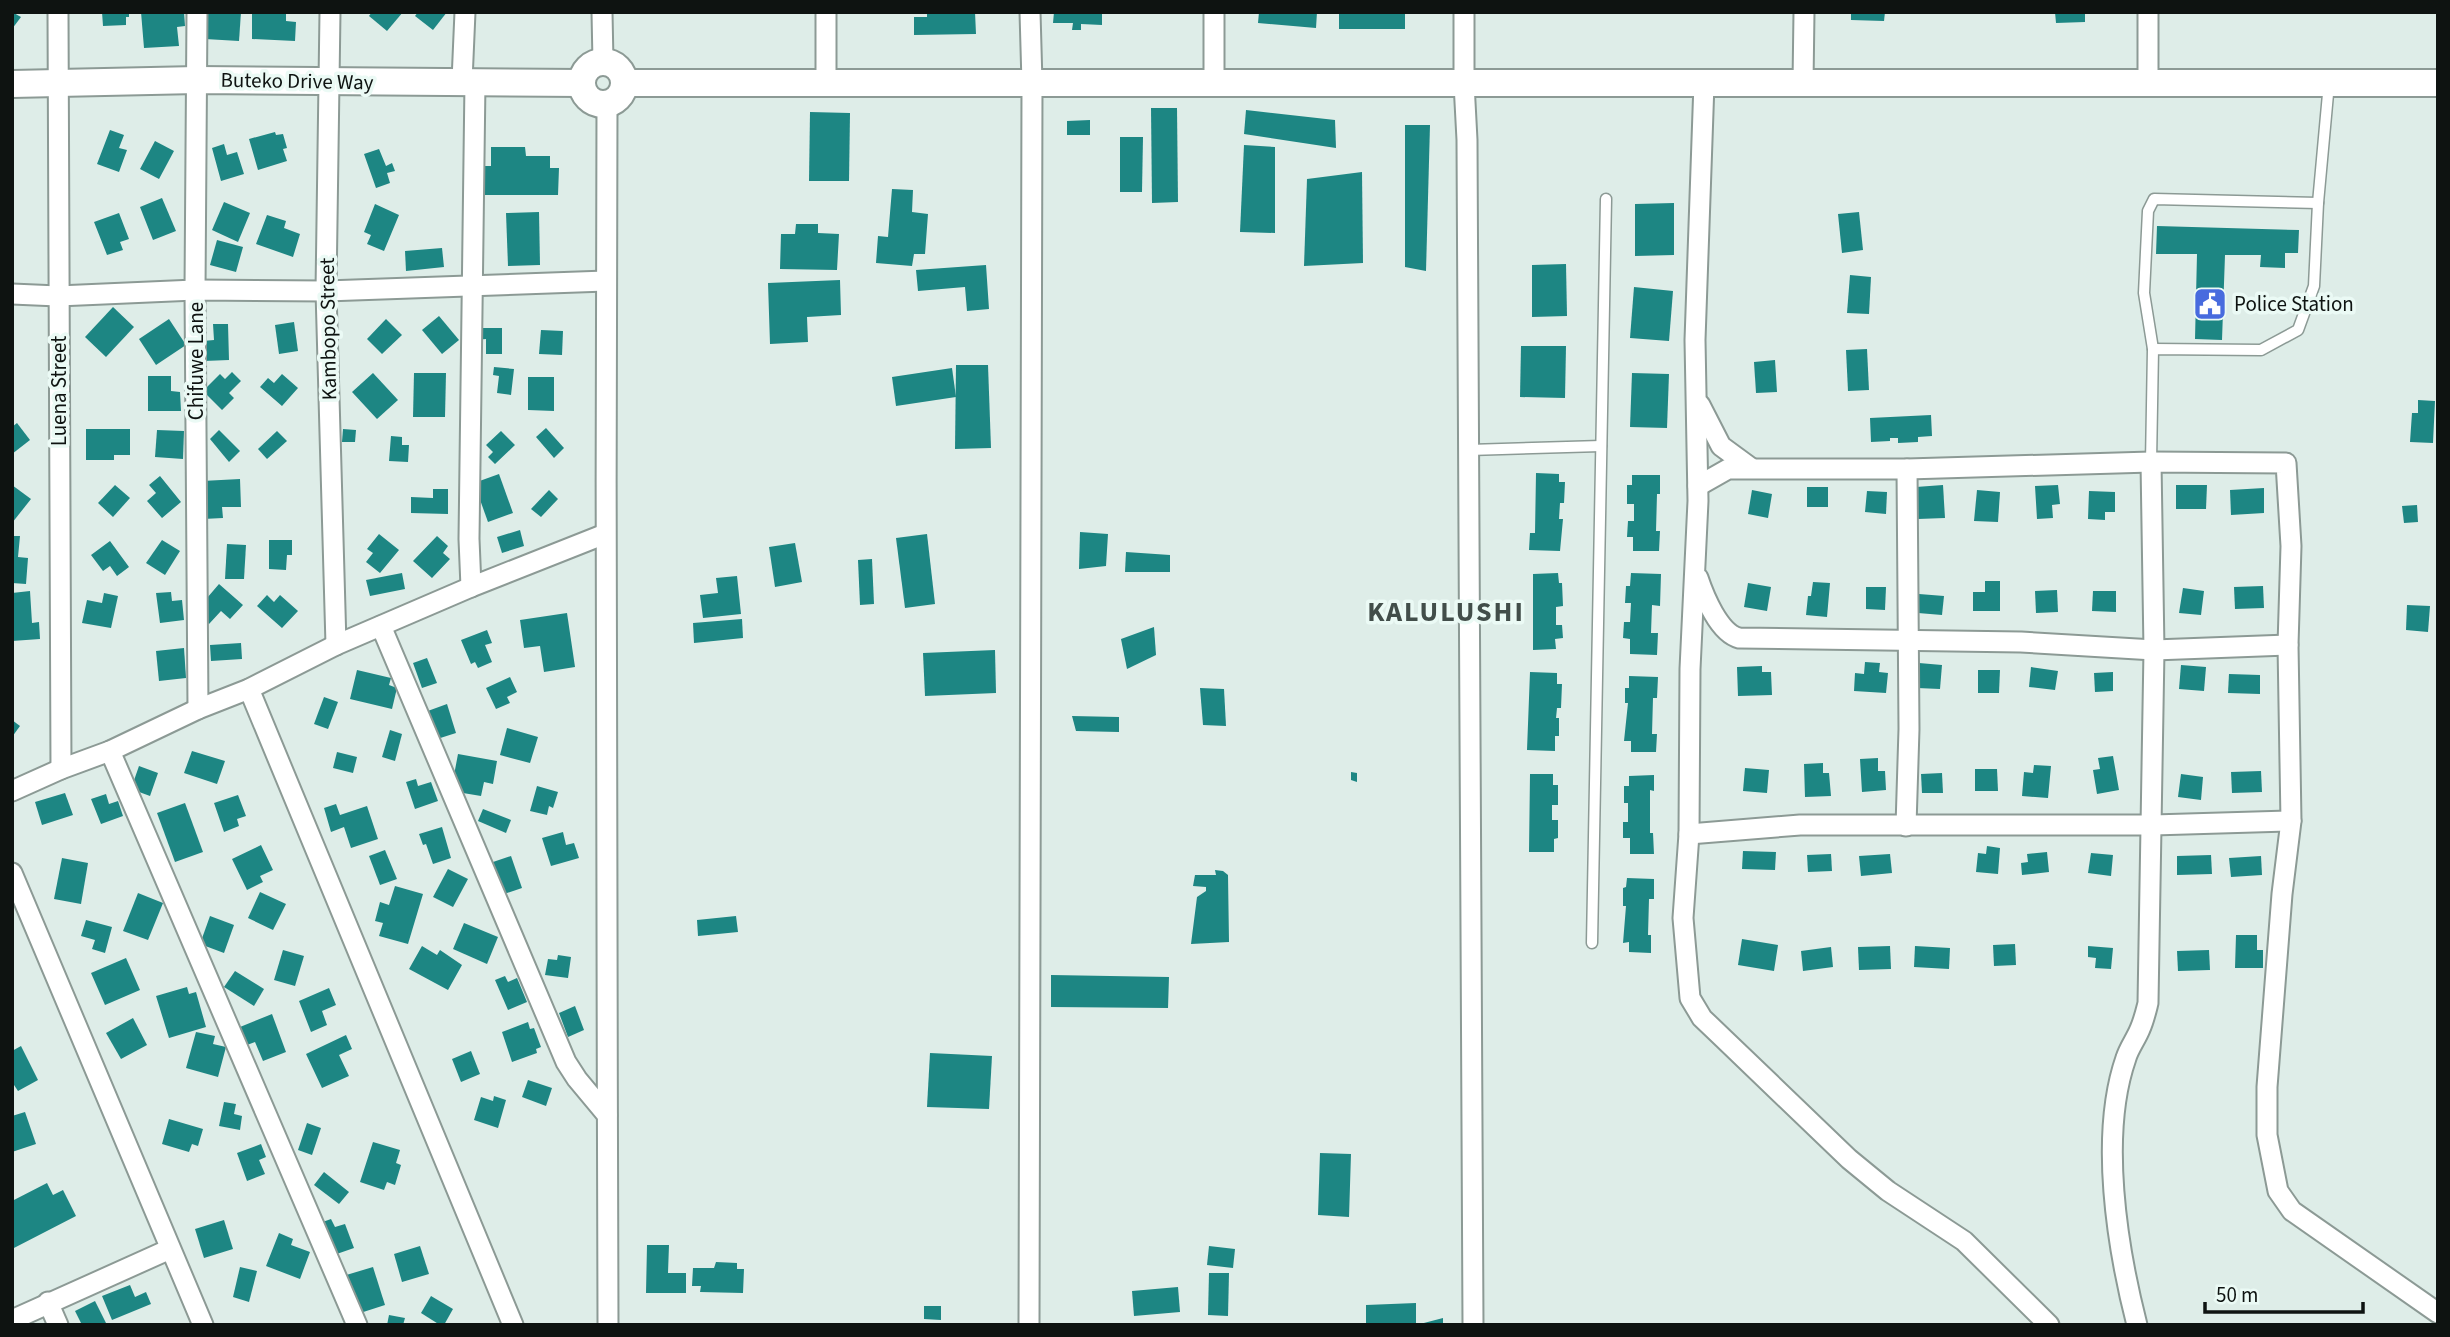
<svg xmlns="http://www.w3.org/2000/svg" width="2450" height="1337" font-family="'Source Sans 3',sans-serif">
<style>
.building{fill:#1d8683}
.lines{fill:none;stroke-linecap:round;stroke-linejoin:round}
.lane-casing{stroke:#8c9a95;stroke-width:13}
.street-casing{stroke:#8c9a95;stroke-width:23}
.secondary-casing{stroke:#8c9a95;stroke-width:30}
.lane{stroke:#fff;stroke-width:10}
.street{stroke:#fff;stroke-width:19}
.secondary{stroke:#fff;stroke-width:26}
.labels{text-anchor:middle;stroke-width:7;stroke-linejoin:round;paint-order:stroke}
.street-label{font-size:21px;fill:#0e1311;stroke:#ebfaf5}
.poi-label{font-size:21px;fill:#0e1311;stroke:#ebfaf5;text-anchor:start}
.district-label{font-size:28px;font-weight:bold;letter-spacing:2px;fill:#424e4a;stroke:#ebfaf5}
</style>
<rect width="100%" height="100%" fill="#deede8"/>
<g class="building">
<path d="M12,12L21,17L12,29Z"/>
<path d="M102,12H129V17H126V25L103,26Z"/>
<path d="M141,12H184L185,26L177,27L179,46L144,48Z"/>
<path d="M207,12H241L239,41L205,39Z"/>
<path d="M252,12H286V21L296,22L295,41L252,39Z"/>
<path d="M372,12H403L387,31L369,16Z"/>
<path d="M418,12H447L433,30L415,16Z"/>
<path d="M927,12H975L976,34L914,35V17H927Z"/>
<path d="M1054,12H1102V25L1081,24V30H1072L1073,23H1053Z"/>
<path d="M1259,12H1317L1316,28L1258,23Z"/>
<path d="M1339,12L1405,13V29H1339Z"/>
<path d="M1851,12H1885L1884,21L1851,20Z"/>
<path d="M2055,12H2085V22L2056,23Z"/>
<path d="M1151,108H1177L1178,202L1152,203Z"/>
<path d="M1246,110L1335,120L1336,148L1244,134Z"/>
<path d="M810,112L850,113L849,181H809Z"/>
<path d="M1090,120V135H1067V121Z"/>
<path d="M1405,125H1430L1426,271L1405,267Z"/>
<path d="M110,130L124,135L119,148L127,150L119,172L97,164Z"/>
<path d="M275,132L276,135L283,134L287,148L283,149L287,161L258,170L249,139Z"/>
<path d="M1120,137H1143L1142,192H1120Z"/>
<path d="M155,141L174,151L159,179L140,169Z"/>
<path d="M224,144L227,155L237,152L244,174L221,181L212,148Z"/>
<path d="M1244,145L1275,147V233L1240,232Z"/>
<path d="M491,147H525L526,156H550V168H559L558,195H479V166H491Z"/>
<path d="M379,149L386,166L392,163L395,171L387,173L390,183L376,188L364,154Z"/>
<path d="M1362,172L1363,263L1304,266L1307,179Z"/>
<path d="M892,189L913,190L912,212L928,214L925,254H914L912,266L876,263L878,236L888,237Z"/>
<path d="M162,198L176,231L153,240L140,207Z"/>
<path d="M224,202L250,213L238,242L212,230Z"/>
<path d="M1674,203V255L1635,256V204Z"/>
<path d="M375,204L399,215L384,251L367,244L371,235L364,232Z"/>
<path d="M539,212L540,265L508,266L506,213Z"/>
<path d="M1859,212L1863,250L1842,253L1838,214Z"/>
<path d="M119,213L129,239L120,242L123,250L107,255L94,222Z"/>
<path d="M267,215L286,221L284,228L300,234L293,257L256,244Z"/>
<path d="M796,224H818V233L839,234L837,270L780,269L781,234H795Z"/>
<path d="M2157,226L2299,230L2298,253H2285V268L2260,267L2261,255H2225L2222,340L2195,339L2197,254H2156Z"/>
<path d="M217,240L243,247L236,272L210,265Z"/>
<path d="M442,248L444,267L406,271L405,251Z"/>
<path d="M1566,264L1567,316L1532,317V265Z"/>
<path d="M986,265L989,309L967,311L965,287L918,291L916,270Z"/>
<path d="M1850,275L1871,277L1869,314L1847,313Z"/>
<path d="M840,280L841,315L807,317L808,342L770,344L768,283Z"/>
<path d="M1634,287L1673,291L1669,341L1630,338Z"/>
<path d="M113,307L134,327L106,357L85,337Z"/>
<path d="M439,316L459,340L442,354L422,330Z"/>
<path d="M169,319L186,345L156,365L139,339Z"/>
<path d="M386,319L402,335L382,354L367,339Z"/>
<path d="M294,322L298,351L279,354L275,325Z"/>
<path d="M213,324H228L229,360L204,361L203,341L214,340Z"/>
<path d="M474,328H502V354H486V339L474,340Z"/>
<path d="M541,330L563,331L562,355L539,354Z"/>
<path d="M1521,346H1566L1565,398L1520,397Z"/>
<path d="M1867,349L1869,390L1848,391L1846,350Z"/>
<path d="M1775,360L1777,392L1756,393L1754,362Z"/>
<path d="M956,365H988L991,448L955,449Z"/>
<path d="M494,367L514,369L511,395L497,393L499,376L493,375Z"/>
<path d="M952,368L956,397L896,406L892,377Z"/>
<path d="M232,372L241,381L229,393L234,398L222,410L203,391L220,374L225,379Z"/>
<path d="M373,373L398,400L377,419L352,392Z"/>
<path d="M414,373H446L445,417H413Z"/>
<path d="M1632,373L1669,374L1667,428L1630,427Z"/>
<path d="M282,374L298,388L282,406L260,387L268,378L274,383Z"/>
<path d="M148,376H171V391L180,392L181,411H148Z"/>
<path d="M528,377H554V411L528,410Z"/>
<path d="M2418,400L2435,401L2433,443L2410,442L2412,413H2418Z"/>
<path d="M1931,415L1932,436L1918,437V442L1898,443V438H1890V441L1871,442L1870,418Z"/>
<path d="M17,423L30,440L12,454V427Z"/>
<path d="M546,428L564,448L554,458L536,437Z"/>
<path d="M86,429H130V455H114V460H86Z"/>
<path d="M343,429L356,430L355,442H342Z"/>
<path d="M157,430L184,431L183,459L155,457Z"/>
<path d="M219,430L240,451L229,462L210,439Z"/>
<path d="M277,431L287,441L267,459L258,449Z"/>
<path d="M501,431L515,445L495,464L488,457L493,452L486,445Z"/>
<path d="M391,436L402,437V445H409L408,462L389,461Z"/>
<path d="M1536,473L1559,474V482H1565L1564,503H1560L1559,519H1563L1560,551L1529,550L1530,533H1535Z"/>
<path d="M499,474L513,513L488,522L474,483Z"/>
<path d="M1632,475H1660V494H1657L1656,531H1660L1659,551H1633V537H1627L1628,521H1634V504H1627V485H1632Z"/>
<path d="M160,476L181,502L162,518L147,501L156,493L149,485Z"/>
<path d="M240,479L241,507H222L223,518L203,519L202,481Z"/>
<path d="M12,485L31,499L12,523Z"/>
<path d="M115,485L130,498L113,517L98,503Z"/>
<path d="M1943,485L1945,518L1918,519L1916,487Z"/>
<path d="M2058,485L2060,504L2052,505L2053,518L2037,519L2035,486Z"/>
<path d="M2176,485H2207L2206,509H2176Z"/>
<rect x="1807" y="487" width="21" height="20"/>
<path d="M2264,488V513L2231,515L2230,490Z"/>
<path d="M433,489H448V514L411,513V497L433,498Z"/>
<path d="M549,490L558,499L541,517L531,509Z"/>
<path d="M1752,490L1772,494L1768,518L1748,514Z"/>
<path d="M1977,490L2000,492L1998,522L1974,521Z"/>
<path d="M1867,491L1887,492L1886,514L1865,512Z"/>
<path d="M2089,491L2115,492V512H2105V520L2088,519Z"/>
<path d="M2417,505L2418,522L2404,523L2402,506Z"/>
<path d="M520,530L524,546L502,553L497,537Z"/>
<path d="M1080,532L1108,534L1106,566L1079,569Z"/>
<path d="M379,534L399,550L380,573L366,562L373,553L367,549Z"/>
<path d="M927,534L935,604L905,608L896,538Z"/>
<path d="M12,536H20L18,557L28,558L26,584L12,583Z"/>
<path d="M437,536L448,546L443,553L450,559L432,578L413,561Z"/>
<path d="M162,540L180,551L165,575L146,563Z"/>
<path d="M269,540H292V555H287L286,570L269,569Z"/>
<path d="M110,541L129,567L117,576L110,566L103,571L91,555Z"/>
<path d="M795,543L802,582L775,587L769,547Z"/>
<path d="M227,544L246,545L244,579H225Z"/>
<path d="M1126,552L1170,555V572H1125Z"/>
<path d="M872,559L874,604L860,605L858,560Z"/>
<path d="M402,573L405,589L370,596L366,580Z"/>
<path d="M1558,573L1559,583H1562L1563,606L1556,607V625H1562L1563,638L1555,639L1556,649L1533,650V574Z"/>
<path d="M1631,573L1661,574L1660,606L1652,605L1651,633H1658L1657,655L1630,654V639L1623,638L1624,622H1630L1631,603H1625L1626,586H1630Z"/>
<path d="M737,576L741,614L703,618L700,595L718,593L716,578Z"/>
<path d="M1985,581H2000V611H1973V592H1985Z"/>
<path d="M1813,582L1830,583L1827,617L1806,615L1808,596H1811Z"/>
<path d="M1748,583L1771,587L1767,611L1744,607Z"/>
<path d="M219,584L243,605L230,619L221,611L209,624L195,612Z"/>
<path d="M2263,586L2264,608L2235,609L2234,587Z"/>
<path d="M1866,587H1886L1885,610L1866,609Z"/>
<path d="M2183,588L2204,591L2201,615L2179,613Z"/>
<path d="M2057,590L2058,612L2036,613L2035,591Z"/>
<path d="M30,591L32,623L39,622L40,639L12,641V593Z"/>
<path d="M2093,591H2116V612L2092,611Z"/>
<path d="M171,592L172,601L182,600L184,620L160,623L156,593Z"/>
<path d="M104,593L118,596L111,628L82,623L87,600L102,603Z"/>
<path d="M1919,594L1944,596L1942,615L1918,613Z"/>
<path d="M267,595L274,602L280,595L298,611L282,628L257,606Z"/>
<path d="M2407,605L2430,606L2428,632L2406,630Z"/>
<path d="M567,613L575,667L544,672L540,646L524,648L520,620Z"/>
<path d="M742,619L743,638L694,643L693,623Z"/>
<path d="M1154,627L1156,655L1127,669L1121,639Z"/>
<path d="M487,630L492,643L485,645L492,662L478,668L475,662L471,664L461,640Z"/>
<path d="M241,643L242,659L211,661L210,645Z"/>
<path d="M184,648L186,678L159,681L156,651Z"/>
<path d="M995,650L996,693L925,696L923,653Z"/>
<path d="M427,658L437,683L422,688L413,663Z"/>
<path d="M1865,662L1880,663L1879,672L1888,673L1886,693L1854,691L1855,673L1864,674Z"/>
<path d="M1919,663L1942,665L1940,689L1917,688Z"/>
<path d="M2181,665L2206,667L2204,691L2179,689Z"/>
<path d="M1762,666V672H1771L1772,695L1738,696L1737,667Z"/>
<path d="M2031,667L2058,671L2055,690L2029,687Z"/>
<path d="M357,670L391,678L389,685L397,688L392,709L350,699Z"/>
<path d="M1978,670H2000L1999,693H1978Z"/>
<path d="M1530,672L1557,673V684H1562L1561,708H1557L1556,718H1559V736H1555V751L1527,750Z"/>
<path d="M2113,672V691L2095,692L2094,673Z"/>
<path d="M2229,674L2260,675V694L2228,693Z"/>
<path d="M1629,676L1658,677L1657,698H1653L1652,734H1657L1656,752H1631V741H1624L1628,703H1625V688H1629Z"/>
<path d="M510,677L517,692L507,697L510,703L496,709L486,688Z"/>
<path d="M1200,688L1224,689L1226,726L1203,725Z"/>
<path d="M324,697L338,702L328,729L314,724Z"/>
<path d="M447,704L456,733L434,740L425,712Z"/>
<path d="M1072,716L1119,717V732L1076,731Z"/>
<path d="M12,720L20,726L12,737Z"/>
<path d="M507,728L538,737L530,763L500,755Z"/>
<path d="M390,730L402,734L395,761L382,757Z"/>
<path d="M192,751L225,761L217,784L184,773Z"/>
<path d="M337,752L357,757L353,773L333,768Z"/>
<path d="M458,754L497,761L493,784L484,782L481,796L451,791Z"/>
<path d="M2113,756L2119,790L2097,794L2093,770L2100,769L2098,758Z"/>
<path d="M1878,758V771H1885L1886,790L1862,792L1860,759Z"/>
<path d="M1823,763V773H1829L1831,796L1805,797L1804,764Z"/>
<path d="M2034,765L2051,766L2048,798L2022,796L2024,772L2033,773Z"/>
<path d="M139,766L158,773L150,796L131,789Z"/>
<path d="M1745,768L1769,770L1767,793L1743,791Z"/>
<path d="M1975,769H1997L1998,791H1975Z"/>
<path d="M2261,771L2262,792L2232,793L2231,772Z"/>
<path d="M1351,772L1357,773V782L1351,780Z"/>
<path d="M1942,773L1943,793H1922L1921,774Z"/>
<path d="M1530,774H1553V785H1558V805H1552V820H1558V838L1554,839V852H1529Z"/>
<path d="M2181,774L2203,777L2201,800L2178,797Z"/>
<path d="M1654,775V791L1650,790V833H1653L1654,854H1630V838H1623V822H1628V803H1624V786H1629V776Z"/>
<path d="M416,779L418,786L431,782L438,801L415,809L406,782Z"/>
<path d="M537,786L558,792L553,808L549,806L547,815L530,811Z"/>
<path d="M65,793L73,815L42,825L35,802Z"/>
<path d="M106,794L109,804L118,801L123,816L101,824L91,799Z"/>
<path d="M238,795L246,816L237,819L239,826L224,832L214,803Z"/>
<path d="M185,803L203,852L175,862L157,813Z"/>
<path d="M336,804L340,815L367,806L378,839L351,848L344,827L331,832L324,808Z"/>
<path d="M483,809L511,820L506,833L478,821Z"/>
<path d="M442,827L451,858L433,864L426,844L423,845L419,834Z"/>
<path d="M563,832L566,845L574,843L579,858L551,866L542,838Z"/>
<path d="M261,845L273,870L260,876L263,882L247,890L232,859Z"/>
<path d="M1987,846L2000,848L1998,874L1976,872L1978,853L1986,854Z"/>
<path d="M385,850L397,879L380,885L369,856Z"/>
<path d="M1743,851L1776,852L1775,870L1742,869Z"/>
<path d="M2047,852L2049,872L2022,875L2021,863L2028,862L2027,854Z"/>
<path d="M2091,853L2113,855L2111,876L2088,873Z"/>
<path d="M1831,854L1832,871L1808,872L1807,855Z"/>
<path d="M1890,854L1892,873L1861,876L1859,856Z"/>
<path d="M2211,855L2212,874L2177,875V856Z"/>
<path d="M511,856L522,888L501,895L490,863Z"/>
<path d="M2261,856L2262,875L2231,877L2229,858Z"/>
<path d="M62,858L88,863L81,904L54,899Z"/>
<path d="M448,869L468,879L453,907L433,897Z"/>
<path d="M1215,870L1223,871L1228,875L1229,942L1191,944L1197,897L1206,891V887L1193,886L1195,875H1216Z"/>
<path d="M1627,878L1654,879V899H1649L1648,935H1651V953L1629,952V942L1623,943L1626,906H1623V888L1626,887Z"/>
<path d="M395,886L423,894L408,944L379,936L383,923L375,921L380,902L389,905Z"/>
<path d="M260,892L286,904L273,930L248,918Z"/>
<path d="M138,893L163,903L148,940L123,931Z"/>
<path d="M210,916L234,925L224,953L200,944Z"/>
<path d="M736,916L738,932L698,936L697,920Z"/>
<path d="M86,920L112,927L105,953L92,949L95,940L81,936Z"/>
<path d="M464,923L498,937L487,964L453,949Z"/>
<path d="M2236,935H2257V950H2263V968H2235Z"/>
<path d="M1742,939L1778,945L1774,971L1738,965Z"/>
<path d="M2015,944L2016,965L1994,966L1993,945Z"/>
<path d="M422,946L437,955L440,950L462,965L448,990L409,969Z"/>
<path d="M1890,946L1891,969L1859,970L1858,947Z"/>
<path d="M1915,946L1950,948L1949,969L1914,967Z"/>
<path d="M2088,946L2113,948L2111,969L2095,968L2096,958L2088,957Z"/>
<path d="M1831,947L1833,967L1803,971L1801,951Z"/>
<path d="M283,950L304,956L295,986L274,980Z"/>
<path d="M2209,950L2210,970L2178,971L2177,951Z"/>
<path d="M558,955L571,957L568,978L545,975L548,959L557,960Z"/>
<path d="M126,958L140,990L105,1005L91,973Z"/>
<path d="M235,971L264,989L254,1006L224,987Z"/>
<path d="M1051,975L1169,977L1168,1008L1051,1007Z"/>
<path d="M505,976L508,982L517,978L527,1002L508,1010L495,980Z"/>
<path d="M187,987L189,994L196,992L206,1027L169,1038L156,996Z"/>
<path d="M329,988L336,1005L322,1011L327,1025L311,1032L299,1001Z"/>
<path d="M575,1006L584,1030L568,1037L559,1013Z"/>
<path d="M272,1014L286,1052L263,1061L255,1042L247,1045L240,1027Z"/>
<path d="M133,1018L147,1045L121,1059L106,1033Z"/>
<path d="M528,1022L530,1029L534,1028L541,1047L536,1049L537,1053L512,1062L502,1032Z"/>
<path d="M196,1032L215,1036L213,1044L226,1047L218,1077L186,1068Z"/>
<path d="M346,1035L352,1049L339,1055L349,1076L322,1088L306,1054Z"/>
<path d="M21,1046L38,1080L18,1091L12,1082V1051Z"/>
<path d="M471,1051L480,1074L461,1082L452,1059Z"/>
<path d="M930,1053L992,1056L989,1109L927,1107Z"/>
<path d="M528,1080L552,1088L546,1106L522,1097Z"/>
<path d="M494,1096L506,1100L498,1128L474,1120L481,1097L493,1101Z"/>
<path d="M224,1102L236,1104L234,1114L242,1116L240,1130L219,1126Z"/>
<path d="M25,1112L36,1144L12,1152V1116Z"/>
<path d="M169,1119L203,1129L198,1146L192,1144L189,1152L162,1144Z"/>
<path d="M307,1123L321,1128L312,1155L298,1150Z"/>
<path d="M373,1142L400,1150L396,1163L401,1165L395,1185L387,1182L384,1190L360,1182Z"/>
<path d="M261,1144L266,1157L259,1160L265,1174L247,1181L237,1153Z"/>
<path d="M1320,1153L1351,1154L1349,1217L1318,1215Z"/>
<path d="M324,1172L349,1192L339,1204L314,1185Z"/>
<path d="M47,1183L53,1195L63,1190L76,1216L12,1249V1201Z"/>
<path d="M331,1219L335,1227L345,1224L354,1248L328,1257L317,1224Z"/>
<path d="M224,1220L233,1249L204,1258L195,1229Z"/>
<path d="M279,1233L293,1239L291,1245L310,1252L300,1279L266,1266Z"/>
<path d="M647,1245H669L668,1273H686V1293H646Z"/>
<path d="M420,1246L429,1274L402,1282L394,1254Z"/>
<path d="M1209,1246L1235,1249L1233,1268L1207,1265Z"/>
<path d="M716,1262L737,1263V1269H744L743,1293L700,1292L701,1286H692L693,1268H714Z"/>
<path d="M240,1267L257,1271L249,1302L233,1297Z"/>
<path d="M373,1267L385,1305L354,1315L343,1276Z"/>
<path d="M1209,1273H1229L1228,1316L1208,1315Z"/>
<path d="M130,1285L135,1297L146,1292L151,1304L112,1320L102,1296Z"/>
<path d="M1178,1287L1180,1312L1134,1316L1132,1291Z"/>
<path d="M431,1296L453,1309L444,1325H440L421,1313Z"/>
<path d="M95,1301L106,1323L82,1325L75,1311Z"/>
<path d="M1416,1303V1325H1366V1305Z"/>
<path d="M924,1306H941V1320L924,1319Z"/>
<path d="M389,1315L405,1318L403,1325H387Z"/>
<path d="M1443,1318V1325H1420V1324Z"/>
</g>
<g class="lines">
<defs>
<g id="lane">
<path d="M2153,349L2144,293L2148,211L2154,199L2318,203"/>
<path d="M1469,450L1601,446"/>
<path d="M2151,462L2153,349L2261,350L2298,330L2314,286L2318,203L2329,83"/>
<path d="M1592,943L1606,199"/>
</g>
<g id="street">
<path d="M58,12L61,769"/>
<path d="M197,12L195,290L198,709"/>
<path d="M330,12L326,291L336,645"/>
<path d="M602,12L603,62"/>
<path d="M826,12V83"/>
<path d="M1214,12V83"/>
<path d="M1464,12V83L1467,140L1473,1325"/>
<path d="M462,81L465,12"/>
<path d="M1704,83L1695,340L1698,501L1690,669L1689,834L1683,918L1690,998L1702,1018L1724,1039L1849,1159L1888,1191L1964,1241L2049,1325"/>
<path d="M1803,83L1804,12"/>
<path d="M2148,83V12"/>
<path d="M607,104C605,511 607,918 608,1325"/>
<path d="M12,294L58,296L195,290L326,291L606,281"/>
<path d="M1700,405L1721,446L1751,468"/>
<path d="M1698,486L1728,469H1907L2151,462L2286,463L2291,546L2288,645L2291,821L2282,894L2267,1087V1135L2278,1191L2292,1211L2438,1313"/>
<path d="M1698,578C1704,596 1719,633 1739,638L2021,642L2154,650L2288,645"/>
<path d="M471,587L469,539L475,82"/>
<path d="M381,626L566,1062L577,1079L607,1115"/>
<path d="M249,689L513,1325"/>
<path d="M110,751L357,1325"/>
<path d="M12,791L61,769L110,751L198,709L249,689L336,645L471,587L605,534"/>
<path d="M1906,826L1909,729L1907,469"/>
<path d="M1689,834L1800,825H2153L2291,821"/>
<path d="M12,873L203,1325"/>
<path d="M48,1302L58,1325"/>
<path d="M12,1320L170,1249"/>
<path d="M1029,1325L1032,83L1030,12"/>
<path d="M2137,1325C2117,1247 2099,1135 2126,1058C2129,1048 2136,1039 2140,1029C2144,1020 2146,1011 2148,1003L2154,650L2151,462"/>
</g>
<g id="secondary">
<circle cx="603" cy="83" r="21"/>
<path d="M624,83H2438"/>
<path d="M12,84L197,80L582,83"/>
</g>
</defs>
<use href="#lane" class="lane-casing"/>
<use href="#street" class="street-casing"/>
<use href="#secondary" class="secondary-casing"/>
<use href="#lane" class="lane"/>
<use href="#street" class="street"/>
<use href="#secondary" class="secondary"/>
</g>
<defs>
<symbol id="civic-square" viewBox="-11 -11 22 22"><rect x="-9" y="-9" width="18" height="18" rx="4" fill="#486bde" stroke="#ebfaf5"/><path d="M-.6-6.5H3V-4.5H.6V-3L4-1V1h2V6H-6V1h2V-1L-.6-3ZM-1.2 2.5V6h2.4V2.5Z" fill="#fff"/></symbol>
</defs>
<g fill-rule="evenodd">
<use href="#civic-square" x="2191" y="285" width="38" height="38"/>
</g>
<g class="labels">
<g class="street-label">
<text transform="translate(297 81) rotate(1)" y="7">Buteko Drive Way</text>
<text transform="translate(328 329) rotate(-91)" y="7">Kambopo Street</text>
<text transform="translate(196 361) rotate(-90)" y="7">Chifuwe Lane</text>
<text transform="translate(59 391) rotate(-90)" y="7">Luena Street</text>
</g>
<g class="poi-label">
<text x="2234" y="311">Police Station</text>
</g>
<g class="district-label">
<text x="1446" y="621">KALULUSHI</text>
</g>
</g>
<rect width="2450" height="1337" fill="none" stroke="#0e1311" stroke-width="28"/>
<path d="M2205 1302v10h158v-10" fill="none" stroke="#0e1311" stroke-width="3.5"/>
<text x="2216" y="1302" font-size="21" fill="#0e1311" stroke="#ebfaf5" stroke-width="5" paint-order="stroke">50 m</text>
</svg>
